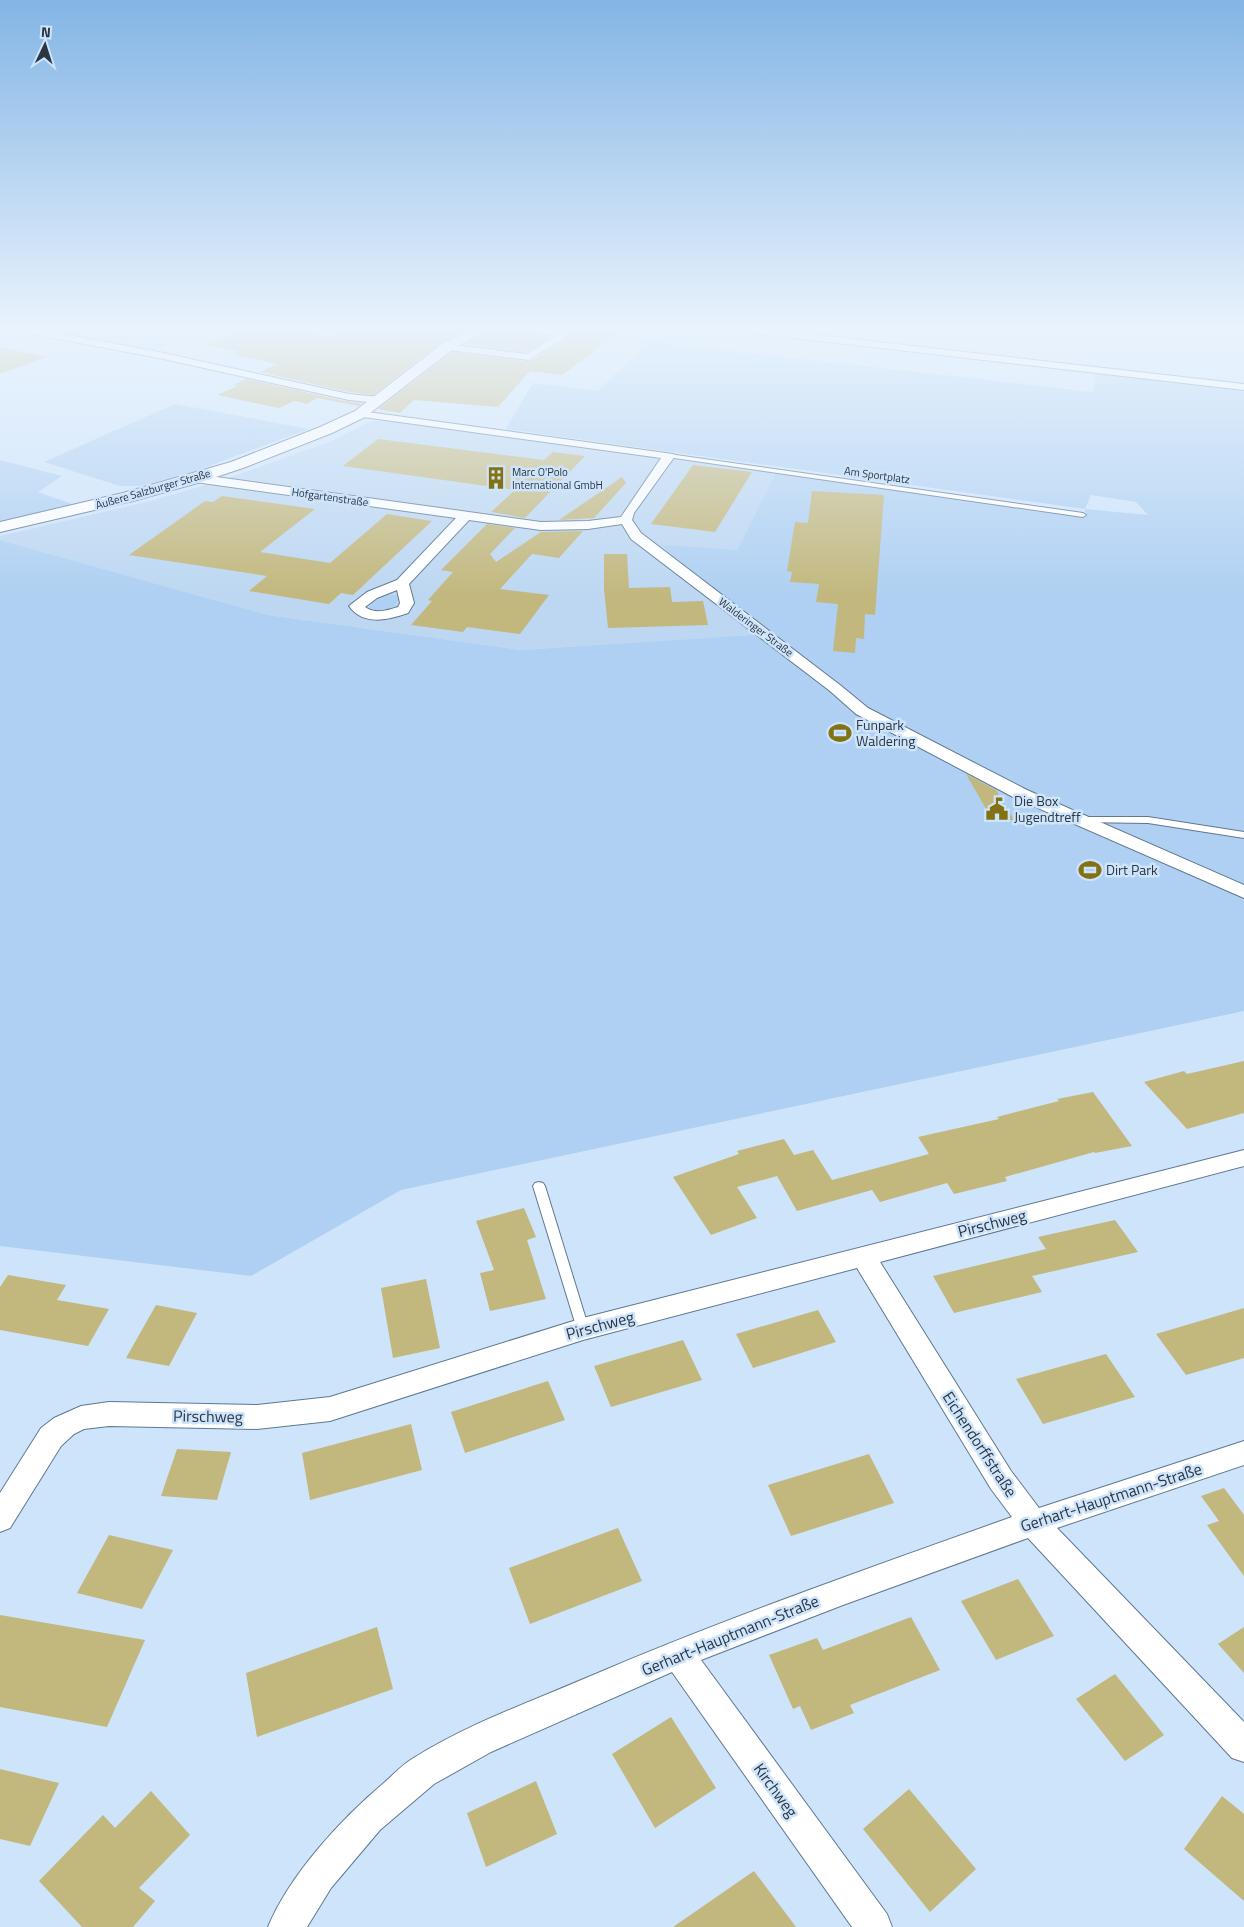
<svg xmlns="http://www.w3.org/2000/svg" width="1244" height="1927" font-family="'Titillium Web',sans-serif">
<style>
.built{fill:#bdd7f2}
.green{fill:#afd0f2;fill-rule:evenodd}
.building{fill:#c2b77d}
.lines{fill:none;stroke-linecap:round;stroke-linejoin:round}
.service-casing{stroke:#5f7891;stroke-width:2}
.minor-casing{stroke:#5f7891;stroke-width:2}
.secondary-casing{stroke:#5f7891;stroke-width:2}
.service{fill:#fff;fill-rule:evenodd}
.minor{fill:#fff;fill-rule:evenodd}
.secondary{fill:#fff;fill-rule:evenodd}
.labels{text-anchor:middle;stroke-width:5;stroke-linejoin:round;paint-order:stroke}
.far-poi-label{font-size:11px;fill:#2b3641;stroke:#cee4fb;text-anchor:start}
.far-street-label{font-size:11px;fill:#2b3641;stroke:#cee4fb}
.poi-label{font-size:14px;fill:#2b3641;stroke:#cee4fb;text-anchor:start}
.near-street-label{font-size:16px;fill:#2b3641;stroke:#cee4fb}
</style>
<rect width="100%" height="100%" fill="#cee4fb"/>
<path class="built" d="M371,421H389L776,473L737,550L661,546L752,635L521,650L268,615L0,540V536L150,501L223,480L332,441Z"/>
<g class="green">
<path d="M35,328H207L153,351Z"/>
<path d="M644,341L1093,392L1096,366L1244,384V1011L401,1190L251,1276L0,1246V540L268,615L521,650L751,635L661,545L737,550L776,473L1085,516V509L506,429L533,383L598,391L634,356ZM1091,495L1136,502L1148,515L1085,509Z"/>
<path d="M175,404L309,429L192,472L141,486H120L44,462Z"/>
<path d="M0,460L62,476L38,492L75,505L0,521Z"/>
<path d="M388,595H396L398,599L395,607L379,611L369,608L372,602Z"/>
</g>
<g class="building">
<path d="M247,328H270L318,335L340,336V328H468L441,343L373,395L349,392L260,372L278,364L232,354L239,351L205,345Z"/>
<path d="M489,328H518L525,333L550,337L527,352L465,344Z"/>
<path d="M553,328H625L562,375L530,371L498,407L414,400L400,413L378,409L452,352L530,362L571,336L566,331Z"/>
<path d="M0,347L46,357L0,374Z"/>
<path d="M246,379L349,402L362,403L359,406L317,398L307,404L294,401L279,408L217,395L238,386L233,385Z"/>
<path d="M378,439L544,460L553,452L585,456L525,518L491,512L515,490L343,466Z"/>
<path d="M693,465L752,472L715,532L651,524Z"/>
<path d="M622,477L626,483L594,518L559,520Z"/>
<path d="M812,491L884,495L875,615L865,614L864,639L856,638L855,653L833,651L838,604L816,602L819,584L790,582L792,572L787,571L795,522L808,523Z"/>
<path d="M222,496L315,509L260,552L330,563L387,514L432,521L353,595L341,593L329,604L249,591L267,576L129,555L205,501L213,502Z"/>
<path d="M487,524L515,528L490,554L496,562L541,532L583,531L559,558L532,554L500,589L549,595L520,634L467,627L463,632L411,625L432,601L428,600L453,572L441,570Z"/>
<path d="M604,554H627L629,588L670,587L672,602L703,601L708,625L608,628L604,589Z"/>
<path d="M966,774L996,790L1014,820L993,821Z"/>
<path d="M1244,1061V1113L1187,1129L1144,1082L1184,1071L1187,1074Z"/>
<path d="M1093,1092L1132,1146L1095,1153L1094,1152L1005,1177L1007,1181L954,1194L947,1183L880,1202L872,1190L797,1211L777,1176L737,1187L757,1218L711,1235L673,1177L739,1154L737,1151L784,1139L794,1155L813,1150L832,1180L929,1154L918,1137L999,1119L997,1117L1059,1101L1057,1099Z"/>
<path d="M524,1208L536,1237L527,1240L546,1299L490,1311L480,1273L494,1270L476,1221Z"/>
<path d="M1115,1220L1138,1252L1032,1276L1042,1292L954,1313L933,1276L1046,1249L1038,1237Z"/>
<path d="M8,1275L66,1285L57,1300L109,1309L88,1346L0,1330V1287Z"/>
<path d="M426,1279L440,1348L393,1358L381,1288Z"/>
<path d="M156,1305L197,1313L169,1366L126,1358Z"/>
<path d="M1244,1308V1358L1186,1375L1156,1334Z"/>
<path d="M818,1310L836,1342L753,1368L736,1334Z"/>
<path d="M683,1340L702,1380L611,1407L594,1366Z"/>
<path d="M1106,1354L1135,1397L1043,1424L1016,1379Z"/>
<path d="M548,1381L565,1420L465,1453L451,1412Z"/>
<path d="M411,1424L422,1470L310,1500L302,1453Z"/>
<path d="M177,1449L231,1452L217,1500L161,1496Z"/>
<path d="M869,1454L894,1503L791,1536L768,1485Z"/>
<path d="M1224,1488L1244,1515V1576L1207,1525L1219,1521L1201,1496Z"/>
<path d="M618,1528L642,1581L530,1624L509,1568Z"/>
<path d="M109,1535L173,1550L142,1609L77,1593Z"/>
<path d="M1018,1579L1054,1636L996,1660L961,1601Z"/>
<path d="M0,1615L145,1640L107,1727L0,1707Z"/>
<path d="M911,1617L940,1670L850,1705L854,1713L811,1730L800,1706L793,1709L769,1655L817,1638L823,1650Z"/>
<path d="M377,1627L393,1689L257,1737L246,1673Z"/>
<path d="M1244,1627V1673L1218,1644Z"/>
<path d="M1115,1674L1164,1735L1125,1761L1076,1699Z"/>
<path d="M671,1717L716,1788L655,1828L612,1754Z"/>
<path d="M0,1769L59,1783L30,1846L0,1839Z"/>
<path d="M536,1781L557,1834L486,1867L467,1813Z"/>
<path d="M909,1789L976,1869L930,1912L863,1829Z"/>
<path d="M151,1791L190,1835L139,1888L155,1901L133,1927H82L39,1881L103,1815L115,1828Z"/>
<path d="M1222,1796L1244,1814V1901L1184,1849Z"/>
<path d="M754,1871L796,1927H673Z"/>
</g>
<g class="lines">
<defs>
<g id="service">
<path d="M669,454L1083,513L1086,515L1083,517L667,457V455Z"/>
<path d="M1083,817H1148L1244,832V838L1148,823L1080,822L1079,820Z"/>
<path d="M539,1182L543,1183L545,1186L589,1329L588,1333L583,1334L578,1333L577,1329L533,1186L535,1183Z"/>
</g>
<g id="minor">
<path d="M11,328H29L159,352L349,394L379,397L384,400L379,403L349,400L159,358L16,331Z"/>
<path d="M520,328C532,327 560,328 569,335L529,360L447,350L442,347L447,344L527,354L555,336L525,331Z"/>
<path d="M728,328H755L1244,384V390L733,331Z"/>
<path d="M360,411L673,454L675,456L634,513L632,520L641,533L840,685L868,708L1027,790L1244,885V898L1015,798L856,714L830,691L631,539L622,524L588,529L541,530L469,520L409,584L414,603L408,613C388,620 363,626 349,606L367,592L397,580L456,518L195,482L189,478L195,474L541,522L588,521L621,517L661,458L356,416L354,414L356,412ZM397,590L400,603L398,607C386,611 375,614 365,607L377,598Z"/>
<path d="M1244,1150V1166L880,1262L1011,1471L1039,1508L1244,1441V1465L1057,1528L1244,1722V1762L1232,1758L1028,1538L843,1605L701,1660L887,1914L892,1927H852L672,1672L491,1752L434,1784L380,1830L331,1888L307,1927H268C290,1874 342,1818 385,1782C394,1774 402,1765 412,1759C466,1725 527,1703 586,1678C726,1618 869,1568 1012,1517L991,1489L857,1268L583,1340L330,1421L257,1429L109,1426L84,1429L74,1434L61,1446L10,1528L0,1532V1493L41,1428L54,1418L81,1406L109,1402L257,1405L330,1397L583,1318Z"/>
</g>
<path id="secondary" d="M471,328H487L452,350L365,417L332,433L243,468L201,482L133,501L0,532V522L123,493L189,474L231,462L320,427L355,411L442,344Z"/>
</defs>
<use href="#service" class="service-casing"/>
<use href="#minor" class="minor-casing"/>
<use href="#secondary" class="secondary-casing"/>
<use href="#service" class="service"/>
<use href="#minor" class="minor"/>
<use href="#secondary" class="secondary"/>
</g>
<linearGradient id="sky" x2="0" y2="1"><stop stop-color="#83b5e5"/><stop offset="0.55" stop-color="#e9f3fd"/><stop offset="1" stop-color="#e9f3fd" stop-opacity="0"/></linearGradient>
<rect width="1244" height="597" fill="url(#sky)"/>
<defs>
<symbol id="building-bare" viewBox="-9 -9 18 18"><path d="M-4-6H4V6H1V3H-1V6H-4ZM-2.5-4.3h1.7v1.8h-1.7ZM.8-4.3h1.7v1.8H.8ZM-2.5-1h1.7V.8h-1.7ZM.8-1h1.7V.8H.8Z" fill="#837214" stroke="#cee4fb" stroke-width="2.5" paint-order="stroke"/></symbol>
<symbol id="stadium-bare" viewBox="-9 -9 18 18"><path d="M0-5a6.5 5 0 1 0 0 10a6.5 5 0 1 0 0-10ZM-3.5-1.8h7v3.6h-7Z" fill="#837214" stroke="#cee4fb" stroke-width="2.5" paint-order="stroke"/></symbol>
<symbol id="civic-bare" viewBox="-9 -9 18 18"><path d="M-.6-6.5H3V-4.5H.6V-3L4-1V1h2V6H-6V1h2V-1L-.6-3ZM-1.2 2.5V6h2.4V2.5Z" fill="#837214" stroke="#cee4fb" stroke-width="2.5" paint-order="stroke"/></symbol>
</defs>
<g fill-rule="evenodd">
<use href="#building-bare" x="480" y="462" width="32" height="32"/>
<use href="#stadium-bare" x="824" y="717" width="32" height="32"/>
<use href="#civic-bare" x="981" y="793" width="32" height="32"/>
<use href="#stadium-bare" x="1074" y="854" width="32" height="32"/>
</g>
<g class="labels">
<g class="far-poi-label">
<text x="512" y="476">Marc O'Polo<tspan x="512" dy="13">International GmbH</tspan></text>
</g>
<g class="far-street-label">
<text transform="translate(877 475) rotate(8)" y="4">Am Sportplatz</text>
<text transform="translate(153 489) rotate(-16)" y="4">Äußere Salzburger Straße</text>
<text transform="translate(330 497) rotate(8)" y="4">Hofgartenstraße</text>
<text transform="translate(756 627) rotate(37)" y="4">Walderinger Straße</text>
</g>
<g class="poi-label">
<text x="856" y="730">Funpark<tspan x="856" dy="16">Waldering</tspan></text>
<text x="1014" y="806">Die Box<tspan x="1014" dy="16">Jugendtreff</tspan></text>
<text x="1106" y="875">Dirt Park</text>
</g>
<g class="near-street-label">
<text transform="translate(992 1223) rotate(-14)" y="6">Pirschweg</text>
<text transform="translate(600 1325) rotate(-15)" y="6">Pirschweg</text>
<text transform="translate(208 1416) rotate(1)" y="6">Pirschweg</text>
<text transform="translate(980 1444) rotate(57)" y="6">Eichendorffstraße</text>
<text transform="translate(1111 1497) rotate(-18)" y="6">Gerhart-Hauptmann-Straße</text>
<text transform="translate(730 1635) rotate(-22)" y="6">Gerhart-Hauptmann-Straße</text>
<text transform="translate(776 1790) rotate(54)" y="6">Kirchweg</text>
</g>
</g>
<g transform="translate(45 45) rotate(4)" stroke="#cee4fb" stroke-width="4" paint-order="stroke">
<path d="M0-4L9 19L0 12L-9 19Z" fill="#2b3641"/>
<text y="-8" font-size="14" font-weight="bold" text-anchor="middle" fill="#2b3641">N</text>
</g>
</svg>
